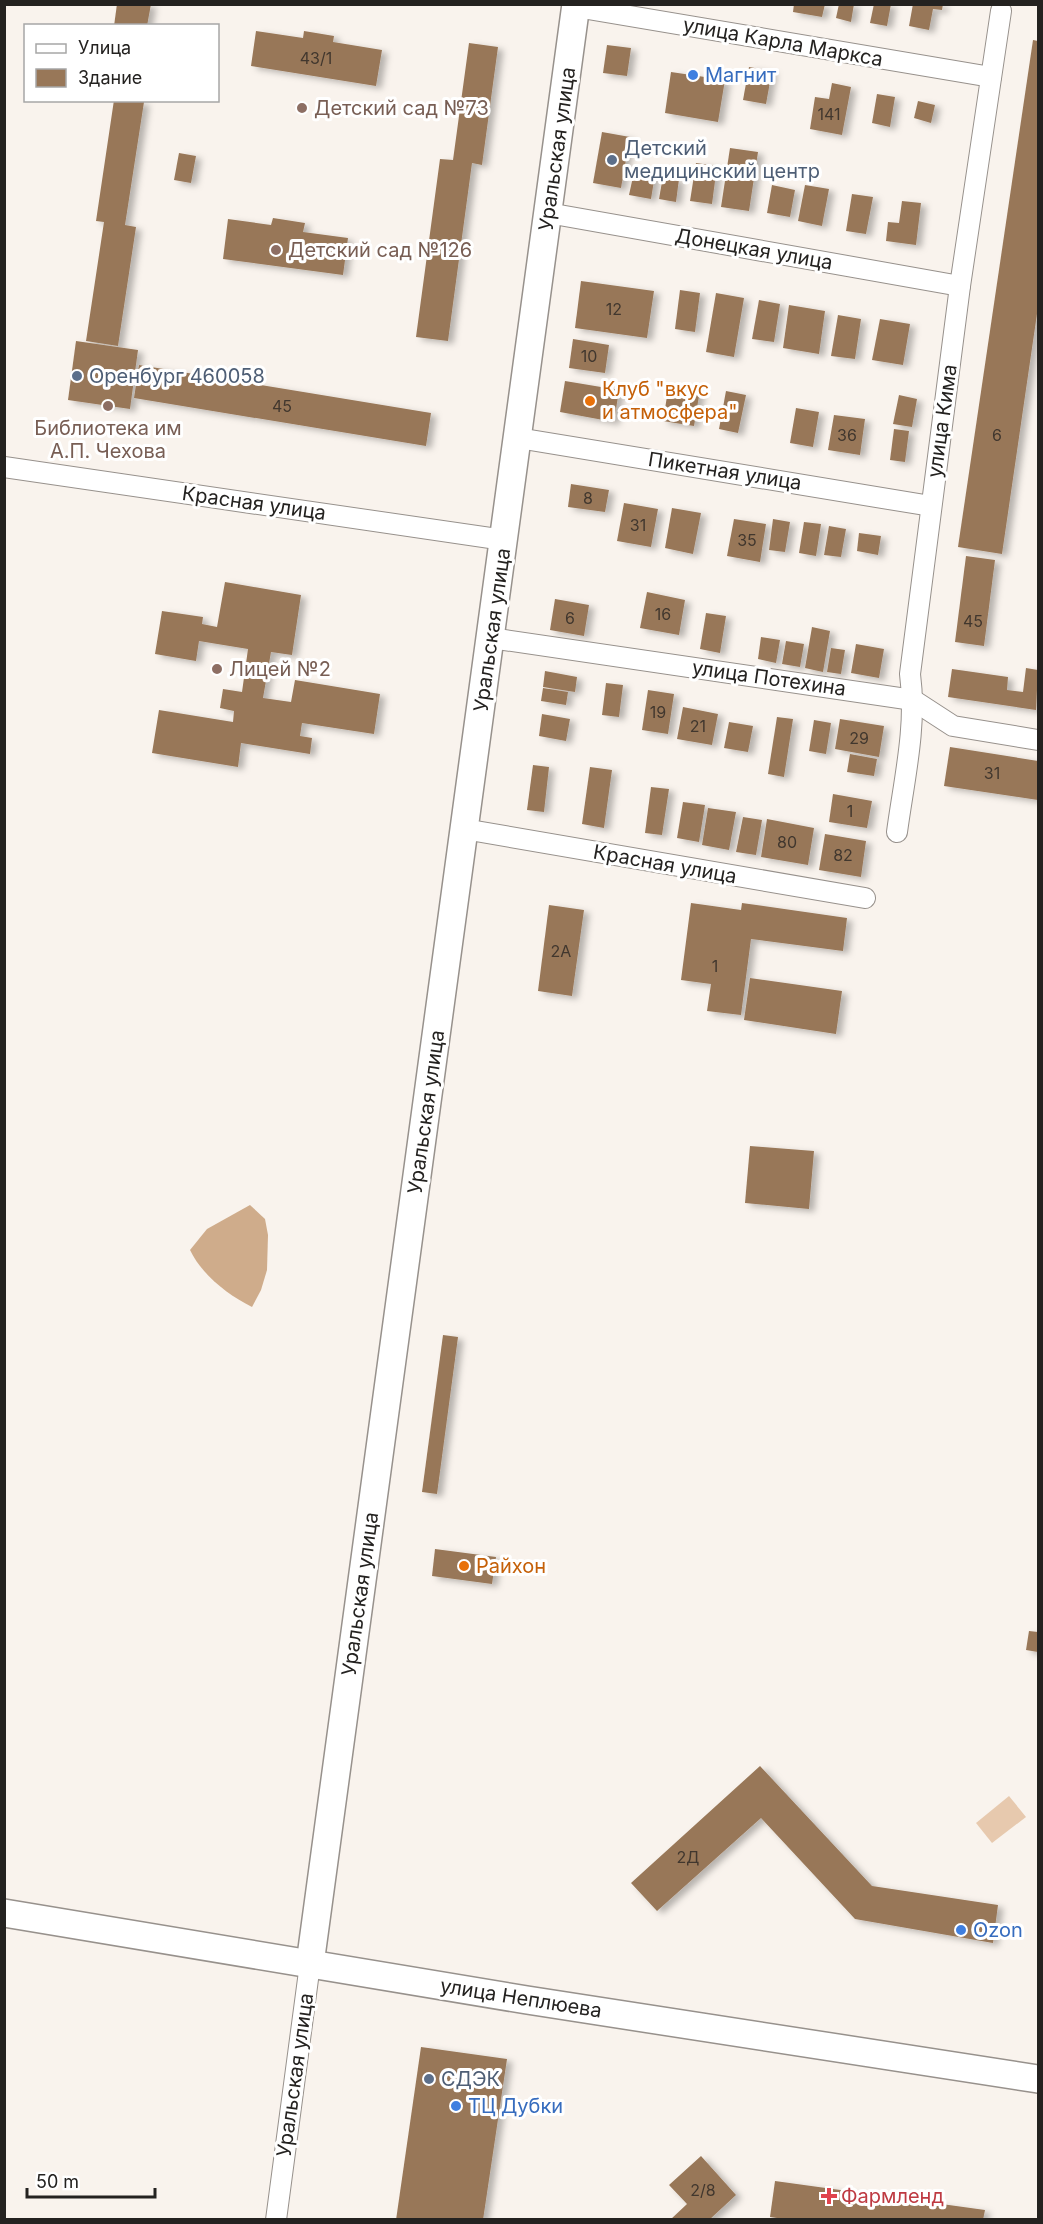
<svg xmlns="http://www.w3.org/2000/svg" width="1043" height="2224" font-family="Inter,sans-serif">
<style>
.green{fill:#e7c9ae}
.forest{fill:#cfac8b}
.building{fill:#987758;filter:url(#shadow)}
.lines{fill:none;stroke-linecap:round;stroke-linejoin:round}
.street-casing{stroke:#97918c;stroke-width:22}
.secondary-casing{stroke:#97918c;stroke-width:30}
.street{stroke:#fff;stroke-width:20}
.secondary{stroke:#fff;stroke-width:27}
.shop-dot{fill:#3f7fe0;stroke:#fff;stroke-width:2}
.education-dot{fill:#8d6e63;stroke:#fff;stroke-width:2}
.service-dot{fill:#5c6f8a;stroke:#fff;stroke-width:2}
.food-dot{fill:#e8710a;stroke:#fff;stroke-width:2}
.health-dot{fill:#e0444e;stroke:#fff;stroke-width:2}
.labels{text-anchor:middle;stroke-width:6;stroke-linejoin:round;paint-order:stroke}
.number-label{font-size:16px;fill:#41372e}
.street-label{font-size:20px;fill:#242220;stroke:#fff}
.shop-label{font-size:20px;fill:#366cbe;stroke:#fff;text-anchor:start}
.education-label{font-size:20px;fill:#785e54;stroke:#fff;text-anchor:start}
.service-label{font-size:20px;fill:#4e5e75;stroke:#fff;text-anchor:start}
.food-label{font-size:20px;fill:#c56008;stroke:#fff;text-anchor:start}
.health-label{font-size:20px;fill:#be3a42;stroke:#fff;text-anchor:start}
</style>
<defs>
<filter id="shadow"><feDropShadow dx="5.5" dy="3" stdDeviation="3" flood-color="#0004"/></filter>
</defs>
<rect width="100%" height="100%" fill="#f9f3ed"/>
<path class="green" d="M1009,1796L1026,1817L992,1843L976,1823Z"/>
<path class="forest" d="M250,1205L265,1219L268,1235L267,1270L261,1290L252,1307C228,1295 202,1275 190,1250L207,1229Z"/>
<g class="building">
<path d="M117,4H151L147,26H114Z"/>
<path d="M794,4H825L822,17L793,12Z"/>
<path d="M839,4H854L851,22L836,18Z"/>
<path d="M874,4H891L887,26L870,23Z"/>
<path d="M913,4L924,5L943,4L942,10L933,9L929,30L909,26Z"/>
<path d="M256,31L303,38L304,31L334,36L333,42L382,50L376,86L251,66Z"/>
<path d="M1033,40L1038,41V307L1002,554L958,547Z"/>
<path d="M469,43L498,47L482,165L472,163L448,341L416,337L440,159L453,160Z"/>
<path d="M607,45L631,48L627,76L603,73Z"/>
<path d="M749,67L772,71L766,104L743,100Z"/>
<path d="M671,72L725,80L718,122L665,113Z"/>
<path d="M832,83L851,87L842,135L810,129L815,97L829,99Z"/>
<path d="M877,94L895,97L890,127L872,123Z"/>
<path d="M114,100L144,102L125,225L136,227L118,346L86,341L104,222L96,221Z"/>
<path d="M918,101L935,105L931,123L914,118Z"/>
<path d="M602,132L630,137L621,188L593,183Z"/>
<path d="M730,148L758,152L749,211L721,207Z"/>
<path d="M179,153L196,156L191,183L174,180Z"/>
<path d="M696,163L717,166L712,204L690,201Z"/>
<path d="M634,172L655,175L651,199L629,195Z"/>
<path d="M663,176L679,179L676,202L659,199Z"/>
<path d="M772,185L795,190L790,217L767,213Z"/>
<path d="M805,185L829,189L822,226L798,221Z"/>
<path d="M852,194L873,197L866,234L846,231Z"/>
<path d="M902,201L921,203L916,245L886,241L888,222L899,223Z"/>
<path d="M273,218L305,223L303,232L348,238L343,275L223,259L228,219L271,225Z"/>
<path d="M581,281L654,291L647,338L575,328Z"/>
<path d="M680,290L700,293L695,332L675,329Z"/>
<path d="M716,293L744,298L734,357L706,352Z"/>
<path d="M759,300L780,304L774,342L752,339Z"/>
<path d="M789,305L825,311L819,354L783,348Z"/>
<path d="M838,315L861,319L855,359L831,356Z"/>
<path d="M880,319L910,324L903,365L872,360Z"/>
<path d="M573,339L609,345L605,373L569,368Z"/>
<path d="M76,341L138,350L130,409L68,400Z"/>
<path d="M139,365L431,413L426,446L134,398Z"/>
<path d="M565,381L619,390L614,422L560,412Z"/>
<path d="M669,384L700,390L694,426L663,421Z"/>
<path d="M726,391L746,395L738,433L719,429Z"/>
<path d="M899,395L917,399L912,427L893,424Z"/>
<path d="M796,408L819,412L813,447L790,443Z"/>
<path d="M834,415L865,419L860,455L828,450Z"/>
<path d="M894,429L909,431L905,462L890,460Z"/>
<path d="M571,484L609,490L605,512L568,507Z"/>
<path d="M624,503L658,509L651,547L617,541Z"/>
<path d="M672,508L701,513L693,554L665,548Z"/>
<path d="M734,519L766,524L760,562L727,556Z"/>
<path d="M773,519L790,522L785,552L769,550Z"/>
<path d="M804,522L821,524L816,556L799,553Z"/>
<path d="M829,526L846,529L841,557L824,555Z"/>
<path d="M859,533L881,536L878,555L857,551Z"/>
<path d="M966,556L995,560L984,646L955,642Z"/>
<path d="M225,582L301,595L292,655L271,652L263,698L291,702L295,680L380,694L374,734L302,723L300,736L312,738L310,754L241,743L238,767L152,753L159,710L233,722L234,711L220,708L223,689L242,692L248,649L199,641L196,661L155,654L162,611L203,617L202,624L217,627Z"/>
<path d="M647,592L685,600L679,635L640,628Z"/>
<path d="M555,599L589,605L584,636L550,630Z"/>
<path d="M706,613L726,616L720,653L700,649Z"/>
<path d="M812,627L830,631L823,672L805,668Z"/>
<path d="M761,637L780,640L776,663L758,659Z"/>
<path d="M786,641L804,644L800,667L782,664Z"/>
<path d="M856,644L884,649L879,678L851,673Z"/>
<path d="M831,648L845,650L841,674L827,672Z"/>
<path d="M1026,668L1038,670L1036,710L948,697L952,669L1008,677L1007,690L1023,692Z"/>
<path d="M545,671L577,677L575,692L543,687Z"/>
<path d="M606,683L623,685L619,717L602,715Z"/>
<path d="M543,688L568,692L566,705L541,701Z"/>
<path d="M648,690L674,694L668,734L642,730Z"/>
<path d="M683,707L718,714L712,745L677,739Z"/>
<path d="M542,714L570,719L566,741L539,736Z"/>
<path d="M777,717L793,719L784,777L768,774Z"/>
<path d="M840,719L884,726L879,757L835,749Z"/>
<path d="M814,720L831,723L826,754L809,751Z"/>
<path d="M729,722L753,726L748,752L724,748Z"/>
<path d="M950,747L1038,761V800L944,786Z"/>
<path d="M850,754L877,759L874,776L847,772Z"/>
<path d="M533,765L549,767L544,812L527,810Z"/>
<path d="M590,767L612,770L604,828L582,824Z"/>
<path d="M651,787L669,789L662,835L645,833Z"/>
<path d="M833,794L872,801L867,828L829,822Z"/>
<path d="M683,802L705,805L699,842L677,838Z"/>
<path d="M708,808L736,812L729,850L702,845Z"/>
<path d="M743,817L762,820L756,855L736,852Z"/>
<path d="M767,819L814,828L808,865L761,857Z"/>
<path d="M825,834L866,841L861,877L819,870Z"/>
<path d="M691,903L741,910L742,903L847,918L843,951L751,939L741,1015L707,1011L711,984L681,980Z"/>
<path d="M549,905L584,910L572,996L538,991Z"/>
<path d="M750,978L842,991L836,1034L744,1020Z"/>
<path d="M750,1146L814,1151L809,1209L745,1203Z"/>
<path d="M443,1335L458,1337L437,1494L422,1492Z"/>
<path d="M435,1549L496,1557L492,1584L432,1576Z"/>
<path d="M1029,1631L1038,1632V1652L1026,1650Z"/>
<path d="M760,1766L872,1886L998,1905L993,1943L855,1919L761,1818L657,1911L631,1883Z"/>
<path d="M421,2047L507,2059L483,2220H396Z"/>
<path d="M701,2156L736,2195L709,2220H670L687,2204L669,2185Z"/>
<path d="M775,2181L985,2210L983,2220H791L770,2217Z"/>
</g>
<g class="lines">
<defs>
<g id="street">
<path d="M576,7L991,77"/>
<path d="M548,213L960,286"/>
<path d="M518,438L931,506"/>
<path d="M4,467L504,540"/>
<path d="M491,638L913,700L953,726L1038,740"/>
<path d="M464,829L865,898"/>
<path d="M897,832C904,780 917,726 910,674L960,286L1001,11"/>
<path d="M276,2220L310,1964"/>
</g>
<g id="secondary">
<path d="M4,1913L527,2000L1038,2079"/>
<path d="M310,1964L576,4"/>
</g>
</defs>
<use href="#street" class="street-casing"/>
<use href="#secondary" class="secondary-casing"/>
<use href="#street" class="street"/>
<use href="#secondary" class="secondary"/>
</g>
<g class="shop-dot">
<circle cx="693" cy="75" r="6"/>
<circle cx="961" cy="1930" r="6"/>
<circle cx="456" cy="2106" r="6"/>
</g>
<g class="education-dot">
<circle cx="302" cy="108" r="6"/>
<circle cx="276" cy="250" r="6"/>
<circle cx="108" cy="406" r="6"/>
<circle cx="217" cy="669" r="6"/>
</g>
<g class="service-dot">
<circle cx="612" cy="160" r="6"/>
<circle cx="77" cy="376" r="6"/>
<circle cx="429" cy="2079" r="6"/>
</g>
<g class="food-dot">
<circle cx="590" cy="401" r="6"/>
<circle cx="464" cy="1566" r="6"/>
</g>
<path class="health-dot" d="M826 2187h6v6h6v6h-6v6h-6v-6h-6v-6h6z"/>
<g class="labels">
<g class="number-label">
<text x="316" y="64">43/1</text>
<text x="829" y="120">141</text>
<text x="614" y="315">12</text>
<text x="589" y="362">10</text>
<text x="282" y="412">45</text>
<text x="847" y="441">36</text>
<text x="997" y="441">6</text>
<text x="588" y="504">8</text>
<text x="638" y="531">31</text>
<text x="747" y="546">35</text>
<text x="663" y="620">16</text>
<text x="570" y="624">6</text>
<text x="973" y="627">45</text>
<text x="658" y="718">19</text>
<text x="698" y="732">21</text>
<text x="859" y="744">29</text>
<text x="992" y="779">31</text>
<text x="850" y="817">1</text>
<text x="787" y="848">80</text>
<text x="843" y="861">82</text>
<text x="561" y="957">2А</text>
<text x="715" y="972">1</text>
<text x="688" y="1863">2Д</text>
<text x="703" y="2196">2/8</text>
</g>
<g class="street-label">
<text transform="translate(783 42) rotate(10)" y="7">улица Карла Маркса</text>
<text transform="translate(557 149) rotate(-82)" y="7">Уральская улица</text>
<text transform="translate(754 249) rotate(10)" y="7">Донецкая улица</text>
<text transform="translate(942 421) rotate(-82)" y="7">улица Кима</text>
<text transform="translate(725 471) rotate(9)" y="7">Пикетная улица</text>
<text transform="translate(254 503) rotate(8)" y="7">Красная улица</text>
<text transform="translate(492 630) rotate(-82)" y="7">Уральская улица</text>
<text transform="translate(769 678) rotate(8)" y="7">улица Потехина</text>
<text transform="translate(665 864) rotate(10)" y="7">Красная улица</text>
<text transform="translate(426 1112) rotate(-82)" y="7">Уральская улица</text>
<text transform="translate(360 1594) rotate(-82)" y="7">Уральская улица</text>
<text transform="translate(521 1998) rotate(9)" y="7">улица Неплюева</text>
<text transform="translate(295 2075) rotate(-82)" y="7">Уральская улица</text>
</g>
<g class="shop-label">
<text x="705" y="82">Магнит</text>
<text x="973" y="1937">Ozon</text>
<text x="468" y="2113">ТЦ Дубки</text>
</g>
<g class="education-label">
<text x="314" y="115">Детский сад №73</text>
<text x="288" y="257">Детский сад №126</text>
<text x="108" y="435" text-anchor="middle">Библиотека им<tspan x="108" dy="23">А.П. Чехова</tspan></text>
<text x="229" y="676">Лицей №2</text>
</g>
<g class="service-label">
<text x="624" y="155">Детский<tspan x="624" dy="23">медицинский центр</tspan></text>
<text x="89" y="383">Оренбург 460058</text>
<text x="441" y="2086">СДЭК</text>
</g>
<g class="food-label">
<text x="602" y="396">Клуб "вкус<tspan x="602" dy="23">и атмосфера"</tspan></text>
<text x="476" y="1573">Райхон</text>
</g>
<g class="health-label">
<text x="841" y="2203">Фармленд</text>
</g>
</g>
<rect width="1043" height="2224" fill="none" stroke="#242220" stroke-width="12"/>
<rect x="24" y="24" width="195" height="78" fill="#ffffff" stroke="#a7a7a6" stroke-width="1.5"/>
<rect x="36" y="44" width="30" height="9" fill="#ffffff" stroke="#a7a7a6" stroke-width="1.5"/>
<text x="78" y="54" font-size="18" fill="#242220">Улица</text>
<rect x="36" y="69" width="30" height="18" fill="#987758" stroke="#a7a7a6" stroke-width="1.5"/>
<text x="78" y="84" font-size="18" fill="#242220">Здание</text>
<path d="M27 2188v9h128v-9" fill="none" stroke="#242220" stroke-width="3"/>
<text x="36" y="2188" font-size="18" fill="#242220" stroke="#ffffff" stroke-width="4.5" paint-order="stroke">50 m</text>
</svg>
